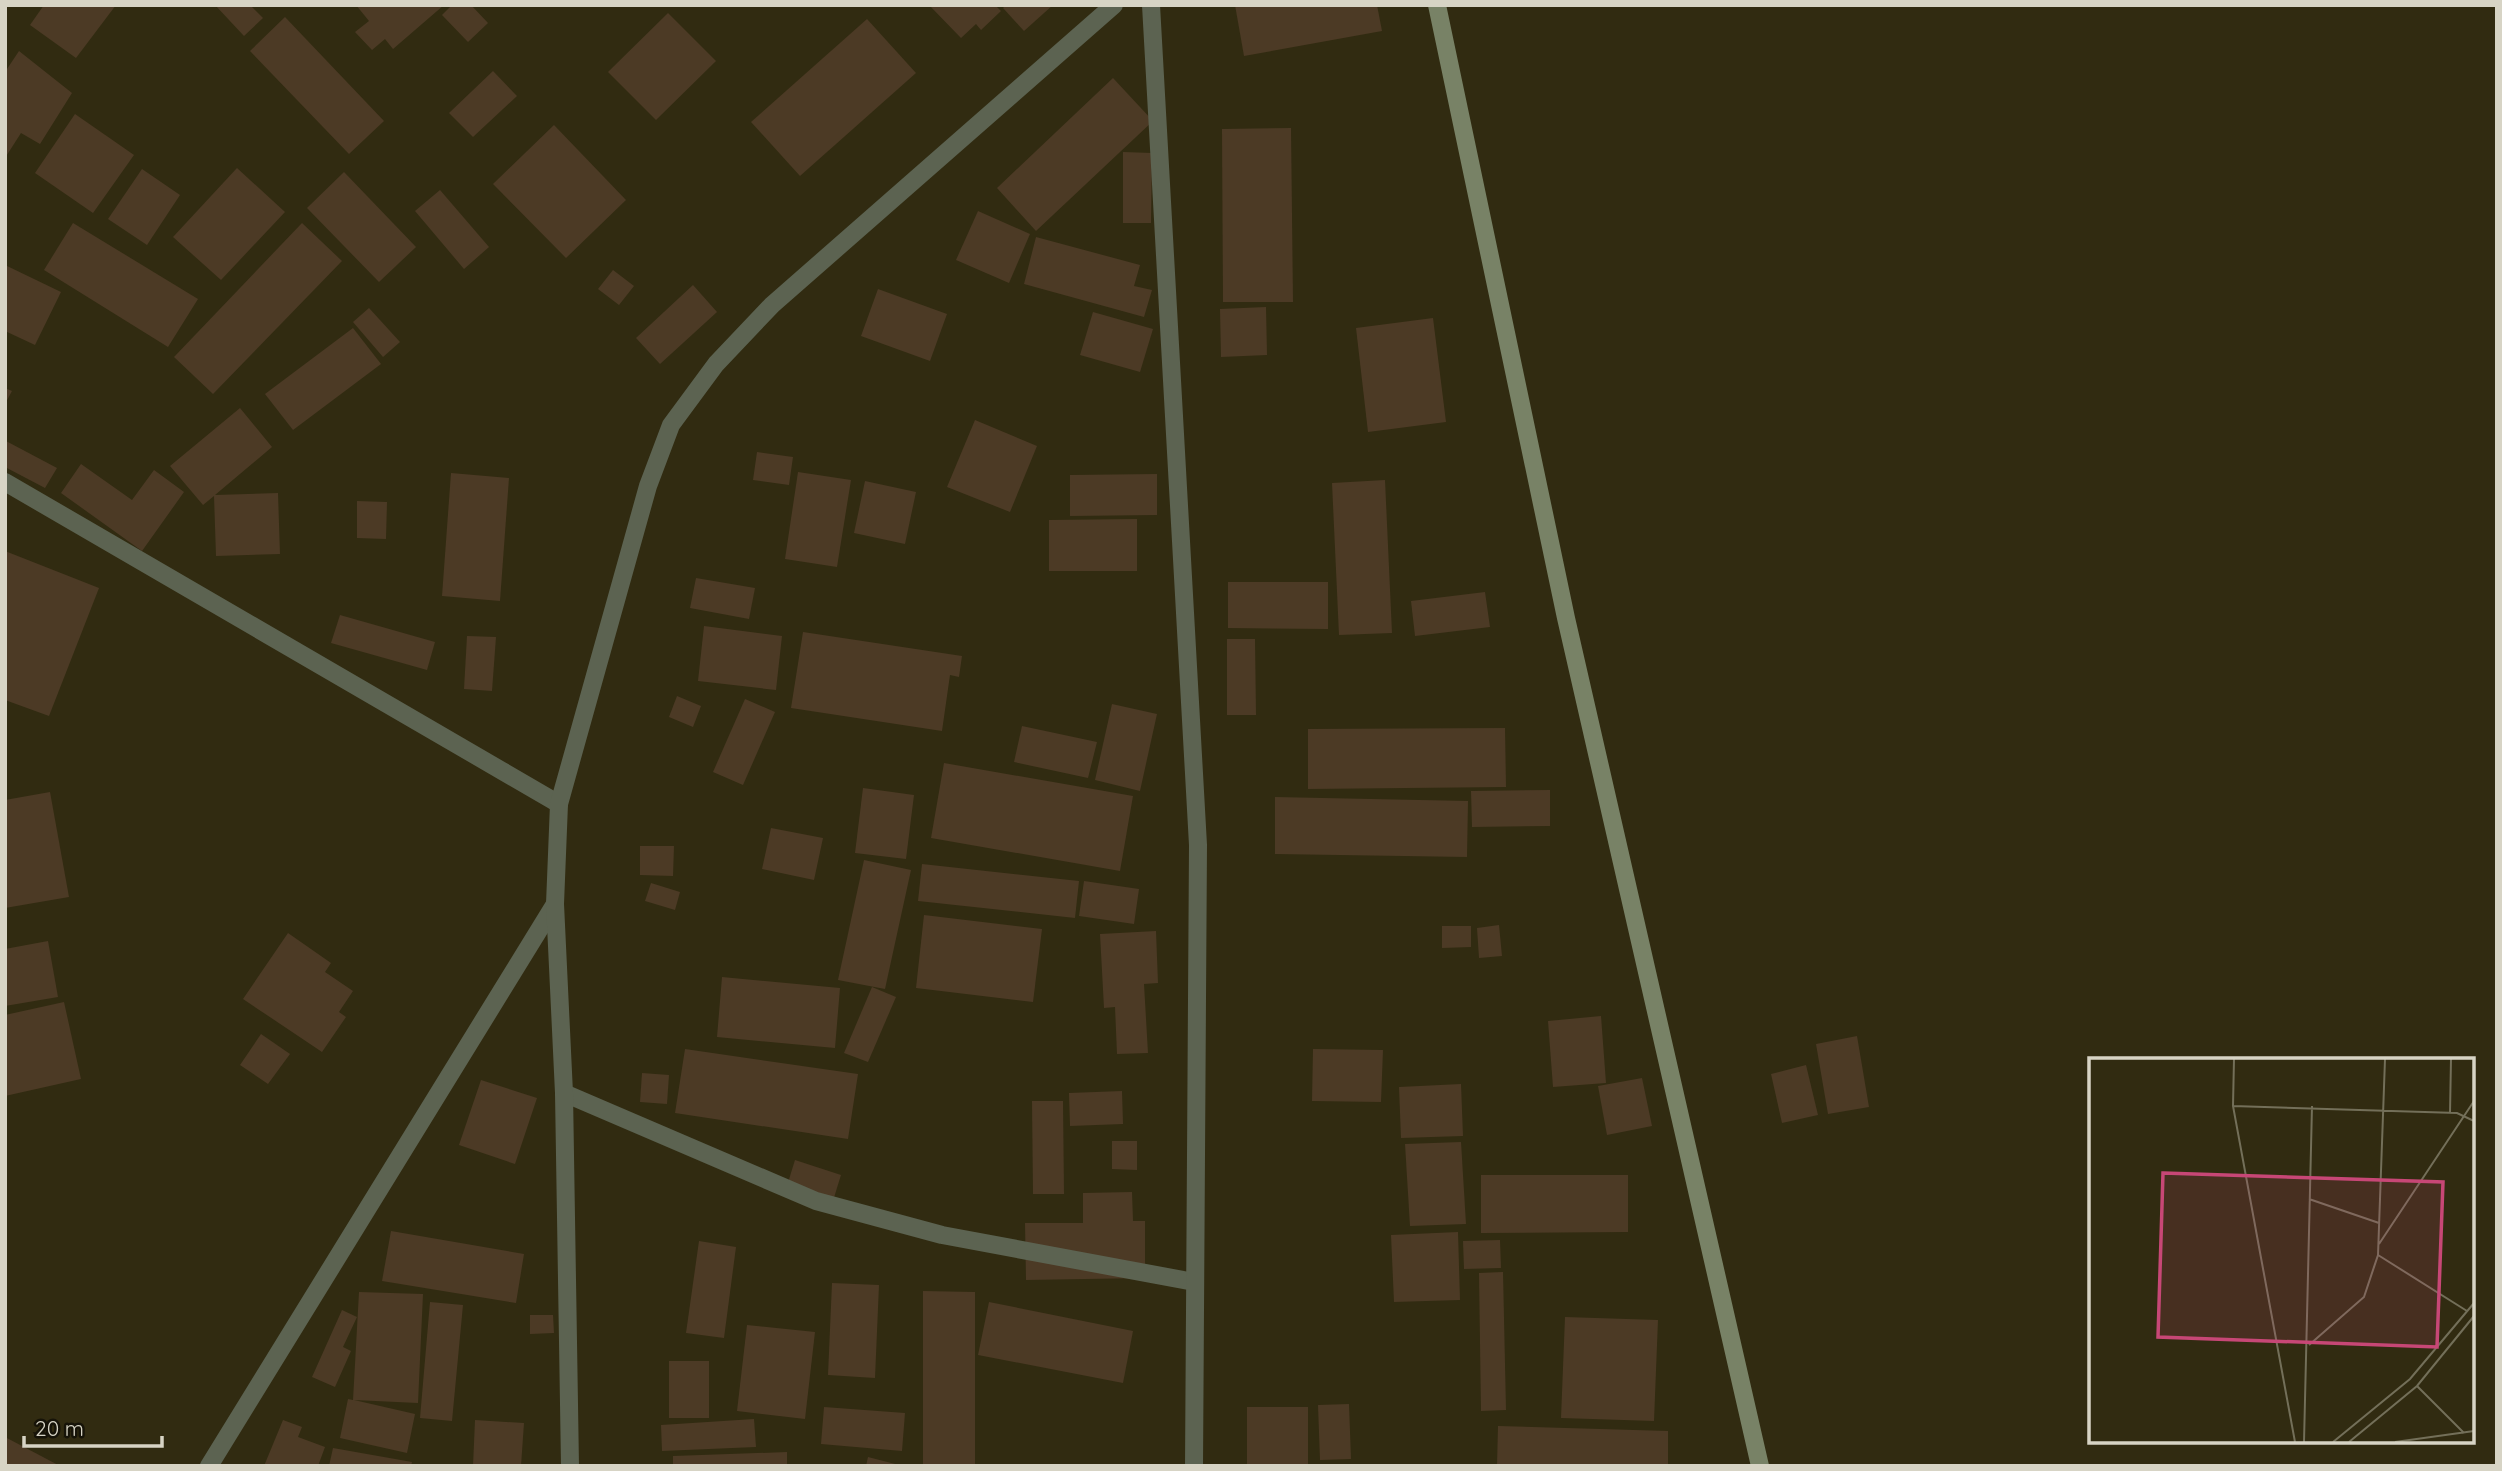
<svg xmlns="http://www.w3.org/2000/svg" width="2502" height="1471" font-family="Quicksand,sans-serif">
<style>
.building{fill:#4c3a25}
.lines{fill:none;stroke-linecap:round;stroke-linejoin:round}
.lane{stroke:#5c6351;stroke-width:18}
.street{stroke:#5c6351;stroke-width:18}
.secondary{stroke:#788266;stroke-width:18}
.inset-road{fill:none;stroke:#736f59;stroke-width:2}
.view{fill:#c74776;fill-opacity:0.15;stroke:#c74776;stroke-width:3.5}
.inset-edge{fill:none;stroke:#d7d4c5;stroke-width:3.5}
</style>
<rect width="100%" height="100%" fill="#312b11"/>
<g class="building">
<path d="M44,5H116L76,58L30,25Z"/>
<path d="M215,5H250L263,18L244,36Z"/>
<path d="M356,5H444L393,49L385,39L372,50L355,32L369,21Z"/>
<path d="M452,5H471L488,23L468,42L442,15Z"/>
<path d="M929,5H995L1001,11L981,30L976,24L961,38Z"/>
<path d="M1006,5H1053L1024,31L1003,8Z"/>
<path d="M1235,5H1377L1382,31L1244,56Z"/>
<path d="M668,13L716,61L656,120L608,72Z"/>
<path d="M285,17L384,121L349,154L250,51Z"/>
<path d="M867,19L916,73L800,176L751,122Z"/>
<path d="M19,51L72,93L40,144L21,133L5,158V72Z"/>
<path d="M493,71L517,96L473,137L449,113Z"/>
<path d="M1113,78L1153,121L1036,231L997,188Z"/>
<path d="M75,114L134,155L93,213L35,173Z"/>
<path d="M554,125L626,200L566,258L493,184Z"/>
<path d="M1291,128L1293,302H1223L1222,129Z"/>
<path d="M1123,152L1152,153L1151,223H1123Z"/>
<path d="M237,168L285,212L221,280L173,237Z"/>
<path d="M142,169L180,195L147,245L108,219Z"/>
<path d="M344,172L416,247L379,282L307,208Z"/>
<path d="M440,190L489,247L464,269L415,211Z"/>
<path d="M978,211L1030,234L1009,283L956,260Z"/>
<path d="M73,223L198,299L168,347L44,270Z"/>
<path d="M302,223L342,261L213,394L174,357Z"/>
<path d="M1036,237L1140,265L1134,286L1152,290L1144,317L1024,284Z"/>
<path d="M5,265L61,292L35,345L5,331Z"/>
<path d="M613,270L634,286L619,305L598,289Z"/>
<path d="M693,285L717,312L660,364L636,338Z"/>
<path d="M878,289L947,314L930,361L861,336Z"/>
<path d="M1266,307L1267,355L1221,357L1220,309Z"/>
<path d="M369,308L400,342L383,357L353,322Z"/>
<path d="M1093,312L1153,329L1140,372L1080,355Z"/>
<path d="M1433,318L1446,422L1368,432L1356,328Z"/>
<path d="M353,328L381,364L293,430L265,394Z"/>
<path d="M5,388L12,391L5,404Z"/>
<path d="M240,408L272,447L215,495L278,493L280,554L216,556L214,496L203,505L170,466Z"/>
<path d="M975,420L1037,446L1010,512L947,487Z"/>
<path d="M6,441L57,468L45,488L5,467Z"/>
<path d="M757,452L793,457L789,485L753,480Z"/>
<path d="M81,464L132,500L154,470L184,492L142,551L61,493Z"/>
<path d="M798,472L851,480L837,567L785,559Z"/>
<path d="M451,473L509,478L500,601L442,596Z"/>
<path d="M1157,474V515L1070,516V475Z"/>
<path d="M1385,480L1392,633L1339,635L1332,483Z"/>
<path d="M865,481L916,492L905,544L854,533Z"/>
<path d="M357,501L387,502L386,539L357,538Z"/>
<path d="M1137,519V571H1049V520Z"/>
<path d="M5,551L99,588L49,716L5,700Z"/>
<path d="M696,578L755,588L749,619L690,608Z"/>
<path d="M1228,582H1328V629L1228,628Z"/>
<path d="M1485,592L1490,627L1415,636L1411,601Z"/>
<path d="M340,615L435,642L427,670L331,643Z"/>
<path d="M704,626L782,636L776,690L698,681Z"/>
<path d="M803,632L962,656L959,677L950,675L942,731L791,708Z"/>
<path d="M467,636L496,637L492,691L464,689Z"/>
<path d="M1227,639H1255L1256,715H1227Z"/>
<path d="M677,696L701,706L693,727L669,717Z"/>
<path d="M745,699L775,712L743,785L713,772Z"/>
<path d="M1112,704L1157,714L1140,791L1095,780Z"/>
<path d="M1022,726L1097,742L1088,778L1014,762Z"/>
<path d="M1505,728L1506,787L1308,789V729Z"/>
<path d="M944,763L1133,796L1120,871L931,838Z"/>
<path d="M863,788L914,795L906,859L855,853Z"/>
<path d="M1550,790V826L1472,827L1471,791Z"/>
<path d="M50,792L69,897L5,908V800Z"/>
<path d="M1275,797L1468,801L1467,857L1275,854Z"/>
<path d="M771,828L823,838L814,880L762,869Z"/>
<path d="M640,846H674L673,876L640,875Z"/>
<path d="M864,860L911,870L885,989L838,980Z"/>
<path d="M922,864L1079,881L1075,918L918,901Z"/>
<path d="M1084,881L1139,889L1134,924L1079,916Z"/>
<path d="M651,883L680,892L675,910L645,901Z"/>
<path d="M924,915L1042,929L1033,1002L916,988Z"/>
<path d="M1499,925L1502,956L1479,958L1477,928Z"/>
<path d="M1442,926H1471V947L1442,948Z"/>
<path d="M1156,931L1158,983L1144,984L1148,1053L1117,1054L1115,1007L1104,1008L1100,934Z"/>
<path d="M288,933L331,963L325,972L353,991L339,1012L346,1017L322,1052L243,999Z"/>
<path d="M48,941L58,997L5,1006V949Z"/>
<path d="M722,977L840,988L835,1048L717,1037Z"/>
<path d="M872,987L896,997L868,1062L844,1053Z"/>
<path d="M64,1002L81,1079L5,1096V1015Z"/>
<path d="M1601,1016L1606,1083L1553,1087L1548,1021Z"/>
<path d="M261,1034L290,1054L268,1084L240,1065Z"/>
<path d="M1857,1036L1869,1107L1828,1114L1816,1044Z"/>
<path d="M685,1049L858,1074L848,1139L675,1113Z"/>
<path d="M1313,1049L1383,1050L1381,1102L1312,1101Z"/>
<path d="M1806,1065L1818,1115L1782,1123L1771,1074Z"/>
<path d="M642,1073L669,1075L667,1104L640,1102Z"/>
<path d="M1642,1078L1652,1126L1607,1135L1598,1086Z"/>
<path d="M481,1080L537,1098L515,1164L459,1145Z"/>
<path d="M1461,1084L1463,1136L1401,1138L1399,1087Z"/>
<path d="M1122,1091L1123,1124L1070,1126L1069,1093Z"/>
<path d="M1032,1101H1063L1064,1194H1033Z"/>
<path d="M1112,1141H1137V1170L1112,1169Z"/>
<path d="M1461,1142L1466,1224L1410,1226L1405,1144Z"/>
<path d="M795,1160L841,1175L832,1204L786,1189Z"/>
<path d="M1481,1175H1628V1232L1481,1233Z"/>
<path d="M1132,1192L1133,1221H1145V1278L1026,1280L1025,1223H1083V1193Z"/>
<path d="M391,1231L524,1254L516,1303L382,1281Z"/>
<path d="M1458,1232L1460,1300L1394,1302L1391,1235Z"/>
<path d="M1500,1240L1501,1268L1464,1269L1463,1241Z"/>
<path d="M699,1241L736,1247L724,1338L686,1333Z"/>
<path d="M1503,1272L1506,1410L1481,1411L1479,1273Z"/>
<path d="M832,1283L879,1285L875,1378L828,1375Z"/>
<path d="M923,1291L975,1292V1466H923Z"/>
<path d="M359,1292L423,1294L418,1403L354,1400L415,1414L407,1453L340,1438L348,1399L353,1400Z"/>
<path d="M430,1302L463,1305L452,1421L420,1418Z"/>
<path d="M989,1302L1133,1331L1123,1383L978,1355Z"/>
<path d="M342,1310L357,1317L343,1347L351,1351L335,1387L312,1377Z"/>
<path d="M530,1315H553L554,1333L530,1334Z"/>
<path d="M1565,1317L1658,1320L1654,1421L1561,1418Z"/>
<path d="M747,1325L815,1332L805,1419L737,1411Z"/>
<rect x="669" y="1361" width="40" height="57"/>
<path d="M1349,1404L1351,1459L1320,1460L1318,1405Z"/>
<path d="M824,1407L905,1413L902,1451L821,1444Z"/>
<rect x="1247" y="1407" width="61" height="59"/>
<path d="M754,1419L756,1447L662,1451L661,1425Z"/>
<path d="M283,1420L302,1427L298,1437L325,1447L318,1466H264Z"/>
<path d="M475,1420L524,1423L521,1466H473Z"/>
<path d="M1498,1426L1668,1431V1466H1497Z"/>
<path d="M5,1437L60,1466H9L5,1464Z"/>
<path d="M333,1448L412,1462L411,1466H329Z"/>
<path d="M787,1452V1466H673V1456Z"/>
<path d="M868,1457L899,1465V1466H866Z"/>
</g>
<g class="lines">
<path class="lane" d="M564,1093L816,1201L942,1235L1194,1282"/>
<g class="street">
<path d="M1151,5L1198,845L1194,1466"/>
<path d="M5,482L559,804"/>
<path d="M209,1466L555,904"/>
<path d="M570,1466L564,1093L555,904L559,804L648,486L671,425L716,364L772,305L1114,5"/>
</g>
<path class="secondary" d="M1437,5L1566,618L1760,1466"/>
</g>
<g transform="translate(2089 1058)">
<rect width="385" height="385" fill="#312b11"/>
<path class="inset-road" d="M145,1L144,48L206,384M144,48L368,55L385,63M361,55L362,1M220,141L290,165M290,186L385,43M289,197L378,253M220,287L275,239L289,197L296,1M328,328L375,375M215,384L223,48M244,384L321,321L385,245M260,384L328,328L385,258M306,384L385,373"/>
<path class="view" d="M74,115L354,124L348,289L69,279Z"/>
<rect width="385" height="385" class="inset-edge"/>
</g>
<rect width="2502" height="1471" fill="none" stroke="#d7d4c5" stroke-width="14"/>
<path d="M24 1436v10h138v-10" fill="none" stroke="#d7d4c5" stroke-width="3.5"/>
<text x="35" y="1436" font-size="21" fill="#d7d4c5" stroke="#161308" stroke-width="5" paint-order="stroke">20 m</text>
</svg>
